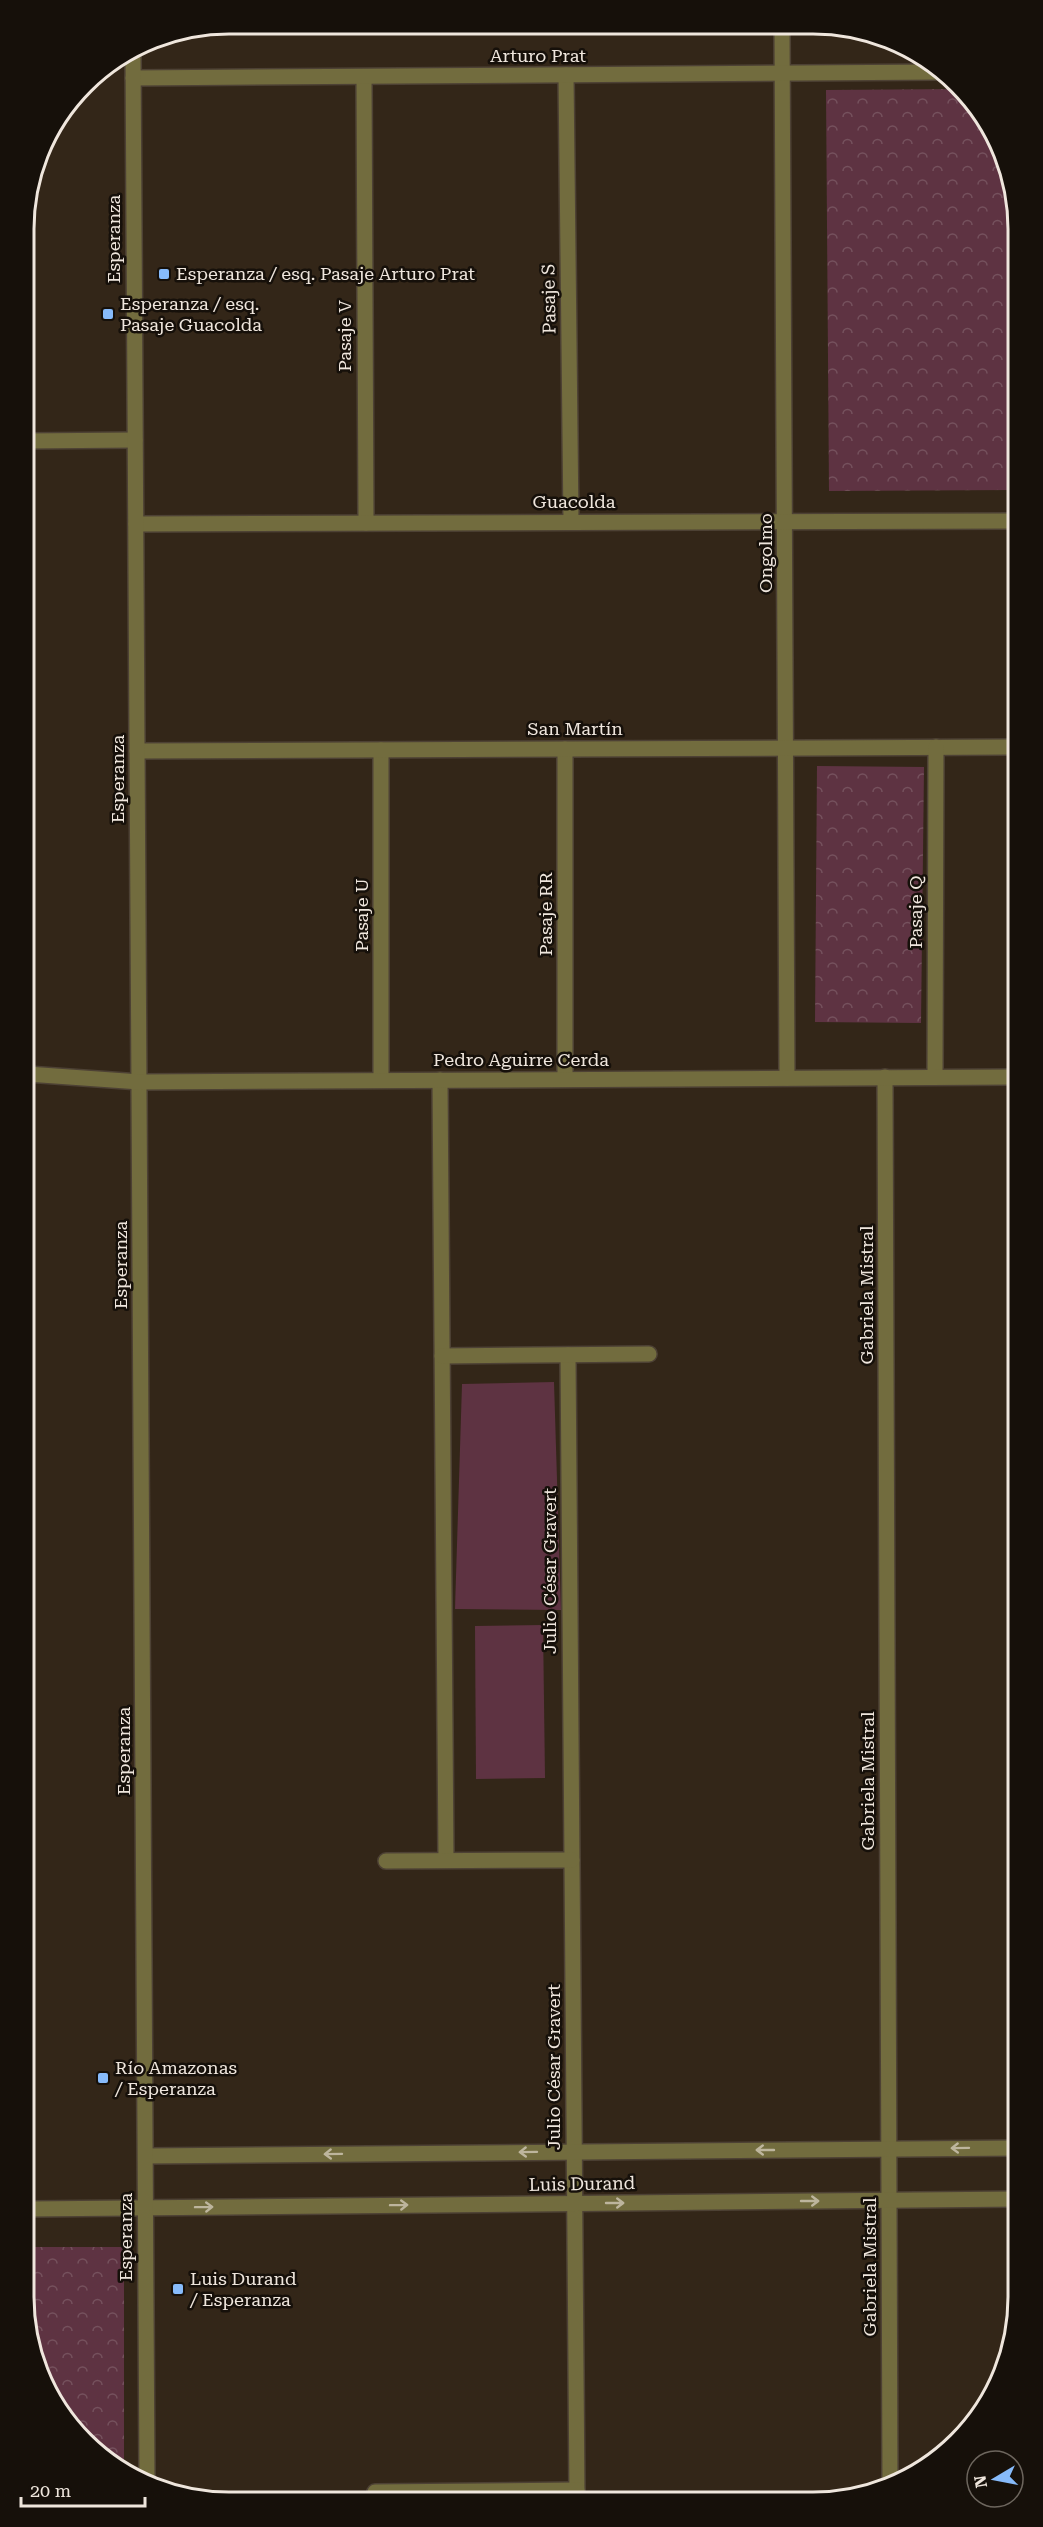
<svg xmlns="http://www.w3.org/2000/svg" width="1043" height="2527" font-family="'Roboto Serif',serif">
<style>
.green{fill:#5e3342}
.park{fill:url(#park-crowns)}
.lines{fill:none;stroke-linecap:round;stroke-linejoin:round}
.service-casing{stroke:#4d4134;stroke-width:18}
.minor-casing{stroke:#4d4134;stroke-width:18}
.tertiary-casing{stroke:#4d4134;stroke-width:18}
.service{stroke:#726c3e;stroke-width:15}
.minor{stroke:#726c3e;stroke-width:15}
.tertiary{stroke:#726c3e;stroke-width:15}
.oneway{stroke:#bdb59d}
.poi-dot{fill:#87bbfb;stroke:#16100a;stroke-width:2}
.labels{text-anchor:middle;stroke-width:5;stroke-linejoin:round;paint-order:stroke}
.street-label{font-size:18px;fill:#efe6dd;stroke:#16100a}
.poi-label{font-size:18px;fill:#efe6dd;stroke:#16100a;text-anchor:start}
.rim{fill:none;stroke:#efe6dd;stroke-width:3}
</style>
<defs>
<pattern id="park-crowns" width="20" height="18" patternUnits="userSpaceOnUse" patternTransform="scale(1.5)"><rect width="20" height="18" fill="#5e3342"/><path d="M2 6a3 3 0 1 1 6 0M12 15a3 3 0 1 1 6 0" fill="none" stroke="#75515d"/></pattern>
</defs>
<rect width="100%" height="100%" fill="#332618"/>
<g class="green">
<path d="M554,1382L561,1610L455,1609L462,1384Z"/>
<path d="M543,1625L545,1778L476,1779L475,1626Z"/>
</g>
<g class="park">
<path d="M962,89L1012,176L1013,490L829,491L826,90Z"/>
<path d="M817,766L924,767L921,1023L815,1022Z"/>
<path d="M31,2247H124V2467L94,2452L52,2401L31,2351Z"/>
</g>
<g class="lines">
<defs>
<path id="service" d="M25,441L135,440"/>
<g id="minor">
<path d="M782,27L787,1078"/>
<path d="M566,75L571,522"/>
<path d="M364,77L366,523"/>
<path d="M133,78L942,72"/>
<path d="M136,524L1013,521"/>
<path d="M565,749V1079"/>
<path d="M381,750V1080"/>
<path d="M137,751L1014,747"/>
<path d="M885,1077L890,2485"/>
<path d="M935,1077L936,747"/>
<path d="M440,1080L446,1860"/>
<path d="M568,1355L577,2497"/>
<path d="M442,1356L649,1354"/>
<path d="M386,1861L572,1860"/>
<path d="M146,2156L1018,2148"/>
<path d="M30,2209L1018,2199"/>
<path d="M375,2492L577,2490"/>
</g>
<g id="tertiary">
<path d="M133,51L147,2478"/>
<path d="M27,1074L140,1082L1015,1077"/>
</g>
</defs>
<use href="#service" class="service-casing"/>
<use href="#minor" class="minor-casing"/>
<use href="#tertiary" class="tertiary-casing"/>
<use href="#service" class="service"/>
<use href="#minor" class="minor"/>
<use href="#tertiary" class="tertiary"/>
</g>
<defs><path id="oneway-shaft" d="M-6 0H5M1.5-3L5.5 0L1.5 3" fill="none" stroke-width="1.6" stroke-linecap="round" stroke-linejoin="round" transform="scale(1.5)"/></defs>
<g class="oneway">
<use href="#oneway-shaft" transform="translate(960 2148) rotate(179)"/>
<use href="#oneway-shaft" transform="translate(765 2150) rotate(180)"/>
<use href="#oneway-shaft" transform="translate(528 2152) rotate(179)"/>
<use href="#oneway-shaft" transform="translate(333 2154) rotate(179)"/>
<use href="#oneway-shaft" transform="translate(810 2201)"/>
<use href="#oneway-shaft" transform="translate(615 2203)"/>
<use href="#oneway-shaft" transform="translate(399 2205) rotate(-1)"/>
<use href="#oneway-shaft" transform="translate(204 2207) rotate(-1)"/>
</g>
<g class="poi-dot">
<rect x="158" y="268" width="12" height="12" rx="3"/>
<rect x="102" y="308" width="12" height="12" rx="3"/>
<rect x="97" y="2072" width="12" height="12" rx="3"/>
<rect x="172" y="2283" width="12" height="12" rx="3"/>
</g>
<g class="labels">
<g class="street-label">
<text x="538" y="62">Arturo Prat</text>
<text transform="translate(114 239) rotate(-90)" y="6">Esperanza</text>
<text transform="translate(549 299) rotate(-91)" y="6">Pasaje S</text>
<text transform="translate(345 336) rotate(-90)" y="6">Pasaje V</text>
<text x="574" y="508">Guacolda</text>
<text transform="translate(766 553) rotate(-90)" y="6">Ongolmo</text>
<text x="575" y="735">San Martín</text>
<text transform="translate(118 779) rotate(-90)" y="6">Esperanza</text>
<text transform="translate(916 912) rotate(-90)" y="6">Pasaje Q</text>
<text transform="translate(546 914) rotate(-90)" y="6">Pasaje RR</text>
<text transform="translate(362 915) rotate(-90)" y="6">Pasaje U</text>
<text x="521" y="1066">Pedro Aguirre Cerda</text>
<text transform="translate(121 1265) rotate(-90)" y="6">Esperanza</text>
<text transform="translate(867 1295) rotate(-90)" y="6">Gabriela Mistral</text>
<text transform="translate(550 1571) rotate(-90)" y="6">Julio César Gravert</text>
<text transform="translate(124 1751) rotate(-90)" y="6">Esperanza</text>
<text transform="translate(868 1781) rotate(-90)" y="6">Gabriela Mistral</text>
<text transform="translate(554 2067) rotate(-90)" y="6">Julio César Gravert</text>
<text transform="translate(582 2184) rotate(-1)" y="6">Luis Durand</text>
<text transform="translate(126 2237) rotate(-90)" y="6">Esperanza</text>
<text transform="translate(870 2267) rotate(-90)" y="6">Gabriela Mistral</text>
</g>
<g class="poi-label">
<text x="176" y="280">Esperanza / esq. Pasaje Arturo Prat</text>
<text x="120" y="310">Esperanza / esq.<tspan x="120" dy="21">Pasaje Guacolda</tspan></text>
<text x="115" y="2074">Río Amazonas<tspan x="115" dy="21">/ Esperanza</tspan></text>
<text x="190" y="2285">Luis Durand<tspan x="190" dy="21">/ Esperanza</tspan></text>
</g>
</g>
<path d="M0 0H1043V2527H0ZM229 34H813A195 195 0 0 1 1008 229V2297A195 195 0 0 1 813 2492H229A195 195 0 0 1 34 2297V229A195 195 0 0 1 229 34Z" fill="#16100a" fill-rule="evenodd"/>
<path class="rim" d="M229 34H813A195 195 0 0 1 1008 229V2297A195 195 0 0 1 813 2492H229A195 195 0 0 1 34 2297V229A195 195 0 0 1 229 34Z"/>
<g transform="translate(995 2479) rotate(260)"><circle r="28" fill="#16100a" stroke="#6d665e" stroke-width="1.5"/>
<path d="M0-4.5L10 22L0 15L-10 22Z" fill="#87bbfb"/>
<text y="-9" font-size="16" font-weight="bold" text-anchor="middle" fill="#efe6dd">N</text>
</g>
<path d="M21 2497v9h124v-9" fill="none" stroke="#efe6dd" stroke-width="3"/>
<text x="30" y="2497" font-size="18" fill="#efe6dd" stroke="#16100a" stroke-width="4.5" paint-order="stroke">20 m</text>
</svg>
